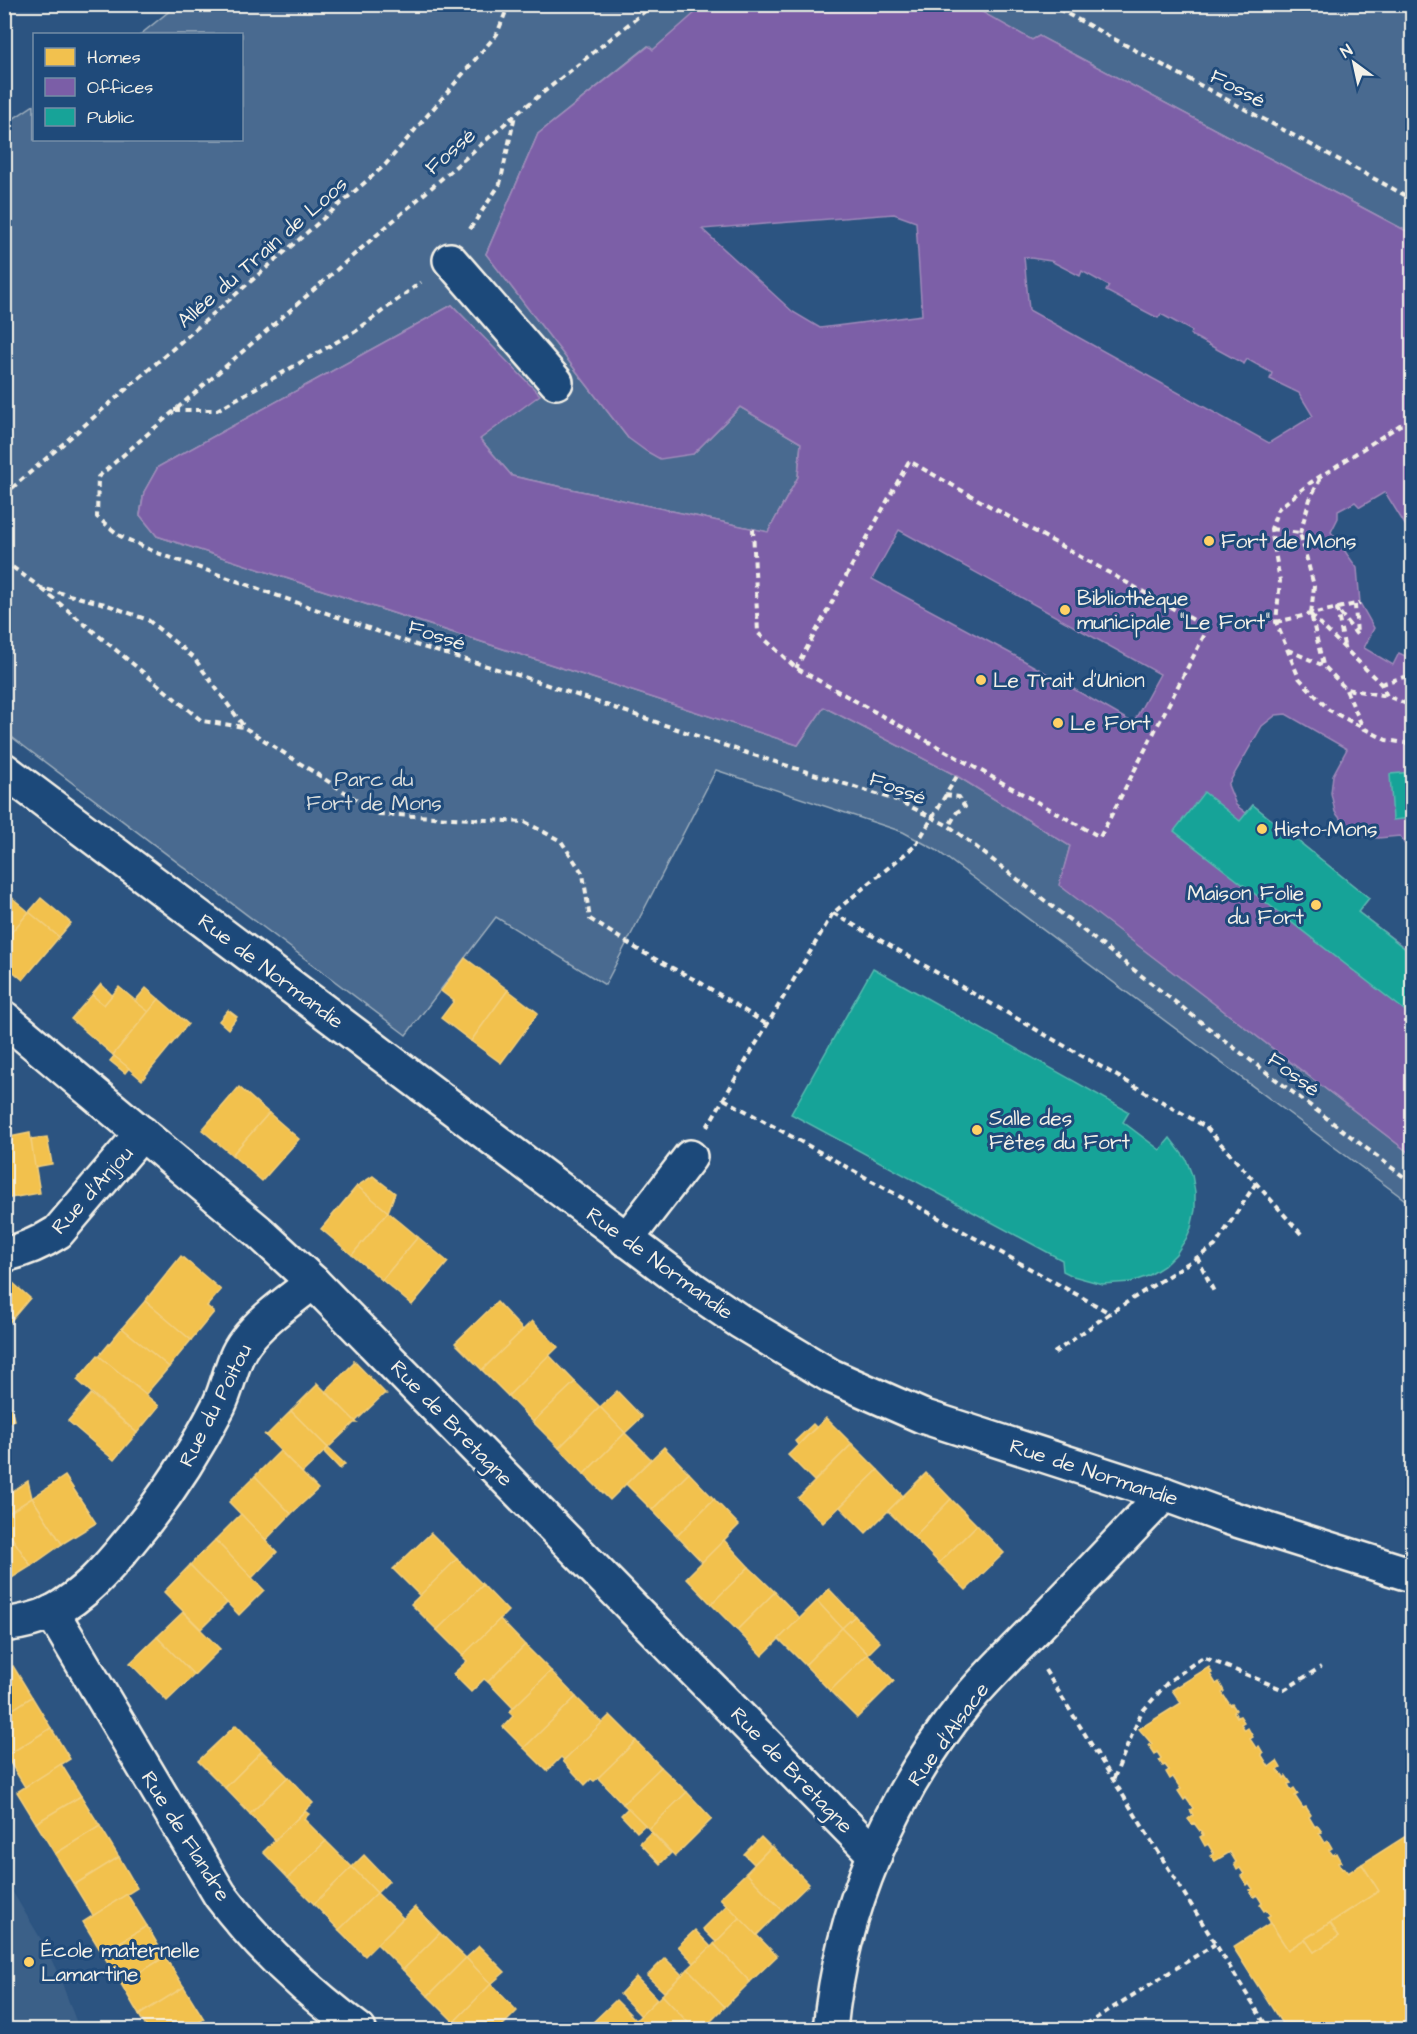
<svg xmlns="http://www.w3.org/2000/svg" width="1417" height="2034" font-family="'Architects Daughter',sans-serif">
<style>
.built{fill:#3b6088}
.green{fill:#496b90;stroke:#9eaebc;stroke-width:1.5}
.homes{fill:#f2c14e;stroke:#f3cf7c;stroke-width:1.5}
.offices{fill:#7b5ea7;stroke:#9f8aba;stroke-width:1.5;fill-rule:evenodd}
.public{fill:#17a398;stroke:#59bab0;stroke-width:1.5}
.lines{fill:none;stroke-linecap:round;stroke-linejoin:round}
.minor-casing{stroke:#f4f1e8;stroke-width:38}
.path{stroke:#f4f1e8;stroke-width:4;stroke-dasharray:6 4.5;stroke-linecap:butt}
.minor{stroke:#1f4a7a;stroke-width:33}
.path-bridge{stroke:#f4f1e8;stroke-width:4;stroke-dasharray:6 4.5;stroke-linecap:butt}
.poi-dot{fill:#ffd166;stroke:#1f4a7a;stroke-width:2}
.labels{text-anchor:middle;stroke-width:6;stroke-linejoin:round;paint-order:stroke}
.street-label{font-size:21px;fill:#f4f1e8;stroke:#1f4a7a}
.poi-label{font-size:21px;fill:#f4f1e8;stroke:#1f4a7a;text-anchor:start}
.park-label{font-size:21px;fill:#dadddb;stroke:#1f4a7a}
</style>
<rect width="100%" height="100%" fill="#2c5481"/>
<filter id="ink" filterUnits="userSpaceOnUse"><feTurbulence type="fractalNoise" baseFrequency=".0167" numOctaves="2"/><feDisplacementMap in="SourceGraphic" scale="12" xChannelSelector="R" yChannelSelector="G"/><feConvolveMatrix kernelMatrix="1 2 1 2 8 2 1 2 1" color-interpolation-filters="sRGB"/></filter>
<g filter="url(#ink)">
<path class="built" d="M4,1867L9,1886L45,1946L60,1978L79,2029H5Z"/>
<g class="green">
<path d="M177,5H705L653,50L648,46L538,134L486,254L628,438L693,454L740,407L801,443L798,477L768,532L512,476L480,439L539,395L452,305L158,467L144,492L140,515L157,536L798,745L824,707L957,776L1070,846L1060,885L1412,1155V1205L936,850L903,832L716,770L605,985L496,917L406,1035L5,732L4,125L34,105V140H242V34H141Z"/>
<path d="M968,5H1412V234L1039,36L1032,40Z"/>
</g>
<g class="homes">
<path d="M4,891L29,912L4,941Z"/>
<path d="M41,898L71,923L59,937L29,912Z"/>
<path d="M29,912L59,937L23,980L4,964V941Z"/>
<path d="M465,958L508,990L471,1041L441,1018L454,1001L441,991Z"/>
<path d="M101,984L112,995L104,1005L92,995Z"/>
<path d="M119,987L149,1012L113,1055L71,1019L92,995L104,1005Z"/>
<path d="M146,988L159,999L149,1012L135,1001Z"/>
<path d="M508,990L538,1013L501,1063L471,1041Z"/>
<path d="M159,999L188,1024L142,1080L113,1055Z"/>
<path d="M228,1010L237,1017L228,1029L219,1021Z"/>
<path d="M114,1056L129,1068L125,1073L110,1061Z"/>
<path d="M239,1087L269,1113L232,1155L202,1130Z"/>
<path d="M269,1113L299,1139L262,1181L232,1155Z"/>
<path d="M30,1133L40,1193L4,1199V1138Z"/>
<path d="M47,1137L52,1164L35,1167L31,1139Z"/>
<path d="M373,1176L395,1193L388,1212L357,1186Z"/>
<path d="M357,1186L388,1212L352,1255L321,1229Z"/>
<path d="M388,1212L418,1237L382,1280L352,1255Z"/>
<path d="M418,1237L448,1262L412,1305L382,1280Z"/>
<path d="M181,1256L221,1290L207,1306L214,1312L191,1340L145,1301Z"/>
<path d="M12,1282L30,1298L8,1324L4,1321V1283Z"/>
<path d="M145,1301L191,1340L169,1367L122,1328Z"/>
<path d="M497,1302L523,1330L482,1370L455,1343Z"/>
<path d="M532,1321L558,1347L508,1396L482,1370Z"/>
<path d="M122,1328L169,1367L146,1394L99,1356Z"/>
<path d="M98,1355L159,1406L137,1433L77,1380Z"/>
<path d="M549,1355L575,1382L533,1422L508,1396Z"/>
<path d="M354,1361L386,1394H384L355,1422L326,1391L354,1363Z"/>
<path d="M575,1382L600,1407L559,1448L533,1422Z"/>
<path d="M317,1383L357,1423H354L328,1448L291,1411L317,1385Z"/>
<path d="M617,1391L642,1417L625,1433L600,1407Z"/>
<path d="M91,1394L137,1433L114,1460L68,1421Z"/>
<path d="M9,1400L14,1420L4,1425V1403Z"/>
<path d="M600,1407L625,1433L584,1474L559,1448Z"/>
<path d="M291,1411L328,1448L302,1473L264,1434L267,1435Z"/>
<path d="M826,1418L852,1444L814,1481L788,1455Z"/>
<path d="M813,1424L816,1427L798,1445L795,1441Z"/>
<path d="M625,1433L651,1459L610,1500L584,1474Z"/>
<path d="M852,1444L878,1470L823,1523L798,1498Z"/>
<path d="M664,1447L689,1473L652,1510L626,1484Z"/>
<path d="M328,1448L345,1464L340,1469L324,1452Z"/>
<path d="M280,1451L318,1489L291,1514L255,1476Z"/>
<path d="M878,1470L903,1496L866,1533L840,1507Z"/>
<path d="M689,1473L714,1499L677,1536L652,1510Z"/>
<path d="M926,1473L951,1499L914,1537L888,1511Z"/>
<path d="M65,1476L96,1523L62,1544L32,1498Z"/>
<path d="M255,1476L291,1514L266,1540L229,1502Z"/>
<path d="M28,1481L32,1498L4,1516V1497Z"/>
<path d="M32,1498L62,1544L31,1566L4,1526V1516Z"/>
<path d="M714,1499L739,1525L702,1562L677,1536Z"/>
<path d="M951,1499L977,1525L939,1563L914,1537Z"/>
<path d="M241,1514L277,1552L252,1578L215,1540Z"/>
<path d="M977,1525L1004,1553L966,1590L939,1563Z"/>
<path d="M4,1526L31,1566L4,1583Z"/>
<path d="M431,1533L457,1559L420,1596L393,1569Z"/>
<path d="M215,1540L264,1590L239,1615L190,1565Z"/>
<path d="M724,1540L749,1567L711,1604L686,1578Z"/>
<path d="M457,1559L483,1585L437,1630L411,1604Z"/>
<path d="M190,1565L227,1603L201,1629L164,1592Z"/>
<path d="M749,1567L775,1592L737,1630L711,1604Z"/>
<path d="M483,1585L508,1611L463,1656L437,1630Z"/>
<path d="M829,1589L855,1616L842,1628L817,1601Z"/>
<path d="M775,1592L800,1618L762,1656L737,1630Z"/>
<path d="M817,1601L842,1628L805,1665L779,1639Z"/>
<path d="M183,1612L220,1649L194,1675L157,1637Z"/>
<path d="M855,1616L880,1642L868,1654L842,1628Z"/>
<path d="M500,1619L525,1645L488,1682L484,1679L471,1692L453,1674L467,1661L462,1656Z"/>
<path d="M842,1628L868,1654L830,1691L805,1665Z"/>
<path d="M157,1637L194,1675L167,1701L130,1663Z"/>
<path d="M525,1645L551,1671L513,1708L488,1682Z"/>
<path d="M868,1654L894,1681L857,1718L830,1691Z"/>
<path d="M13,1666L32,1697L4,1715V1671Z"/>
<path d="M1209,1667L1212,1673L1210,1674L1216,1684L1219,1682L1224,1691L1222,1693L1230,1705L1232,1704L1236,1710L1234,1712L1237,1717L1240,1716L1244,1722L1241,1724L1245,1730L1248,1728L1253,1737L1250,1739L1256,1748L1259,1746L1263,1753L1261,1754L1269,1767L1277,1761L1281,1768L1278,1770L1284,1778L1286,1776L1291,1783L1288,1784L1291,1790L1294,1788L1298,1794L1295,1796L1303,1808L1306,1807L1311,1815L1309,1817L1315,1827L1317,1825L1322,1832L1319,1833L1325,1843L1328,1841L1332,1848L1329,1850L1333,1855L1336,1853L1341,1862L1338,1863L1342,1869L1344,1868L1348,1873L1362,1864L1379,1891L1288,1950L1267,1917L1270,1915L1266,1910L1264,1911L1260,1905L1262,1903L1257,1895L1254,1897L1250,1890L1253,1889L1249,1883L1247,1885L1241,1876L1244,1874L1240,1868L1237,1870L1234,1864L1236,1862L1230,1852L1215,1861L1211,1856L1214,1854L1208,1844L1205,1846L1200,1837L1203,1835L1194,1823L1192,1824L1188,1819L1193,1815L1190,1810L1193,1808L1186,1798L1184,1800L1178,1791L1181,1789L1173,1777L1170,1779L1166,1772L1169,1770L1165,1765L1163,1766L1159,1760L1161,1758L1157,1752L1155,1754L1149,1745L1152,1744L1139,1729L1181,1703L1172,1690Z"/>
<path d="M551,1671L576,1697L524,1748L503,1727L513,1716L509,1712Z"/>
<path d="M32,1697L51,1728L6,1756L4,1753V1715Z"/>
<path d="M576,1697L602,1723L564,1760L561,1757L547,1771L524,1748Z"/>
<path d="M610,1715L636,1741L598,1778L594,1781L591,1779L585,1785L563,1761Z"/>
<path d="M236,1725L262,1751L225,1788L198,1761Z"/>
<path d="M51,1728L70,1759L25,1787L6,1756Z"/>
<path d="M636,1741L661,1767L623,1804L598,1778Z"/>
<path d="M262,1751L288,1777L250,1814L225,1788Z"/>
<path d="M61,1764L81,1796L36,1823L17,1792Z"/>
<path d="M661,1767L687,1792L649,1829L623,1804Z"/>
<path d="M288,1777L313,1803L275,1840L250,1814Z"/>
<path d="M687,1792L712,1819L675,1856L649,1829Z"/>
<path d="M81,1796L100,1826L55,1854L36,1823Z"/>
<path d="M628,1808L645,1825L637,1832L621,1815Z"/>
<path d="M305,1811L309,1814L304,1819L326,1841L288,1878L263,1852Z"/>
<path d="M100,1826L119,1857L74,1885L55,1854Z"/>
<path d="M651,1832L671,1853L660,1864L640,1843Z"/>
<path d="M1412,1832V2030H1286L1233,1947L1270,1923L1288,1950L1305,1939L1314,1952L1339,1936L1330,1923L1379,1891L1362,1864Z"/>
<path d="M761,1837L771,1847L754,1864L744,1854Z"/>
<path d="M326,1841L352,1867L314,1904L288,1878Z"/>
<path d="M772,1846L809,1884L782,1910L746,1873Z"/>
<path d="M364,1855L389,1881L377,1893L352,1867Z"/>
<path d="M119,1857L137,1888L93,1916L74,1885Z"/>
<path d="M352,1867L377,1893L339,1930L314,1904Z"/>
<path d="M746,1873L782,1910L756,1936L720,1898Z"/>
<path d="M377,1893L403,1918L365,1956L339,1930Z"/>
<path d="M127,1894L147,1926L102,1953L83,1922Z"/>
<path d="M727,1905L740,1918L716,1942L703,1929Z"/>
<path d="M415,1907L440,1933L403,1970L377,1944Z"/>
<path d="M740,1918L777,1956L750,1982L714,1944Z"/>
<path d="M1330,1923L1339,1936L1314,1952L1305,1939Z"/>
<path d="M147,1926L165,1957L121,1984L102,1953Z"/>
<path d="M695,1930L711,1947L694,1963L678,1946Z"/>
<path d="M440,1933L466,1958L428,1996L403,1970Z"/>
<path d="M714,1944L750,1982L725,2007L688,1969Z"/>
<path d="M479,1946L505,1972L491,1984L466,1958Z"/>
<path d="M165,1957L184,1987L139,2015L121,1984Z"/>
<path d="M466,1958L491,1984L454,2022L428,1996Z"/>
<path d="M665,1958L682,1975L664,1992L647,1976Z"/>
<path d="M688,1969L725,2007L702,2030H695L662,1995Z"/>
<path d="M636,1977L657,1999L641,2016L620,1994Z"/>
<path d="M491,1984L517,2011L498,2030H462L454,2022Z"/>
<path d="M184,1987L204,2019L187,2030H148L139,2015Z"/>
<path d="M662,1995L695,2030H645L636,2020Z"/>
<path d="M616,2000L636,2020L645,2030H594L590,2025Z"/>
</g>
<path class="offices" d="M705,4H968L1032,40L1039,36L1412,234V536L1385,492L1360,507L1355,502L1338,511V518L1331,532L1357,568L1360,603L1374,628L1364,648L1393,665L1399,653L1412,659V856L1400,836L1378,838L1361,836L1348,829L1335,812L1331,793L1333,775L1347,749L1286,714L1276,715L1262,726L1228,785L1236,805L1246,813L1253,805L1369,898L1358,912L1405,948L1412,939V1155L1059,885L1070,846L957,776L824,707L798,745L157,536L140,515L144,492L158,467L452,305L540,395L480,439L512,476L768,532L798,477L801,443L740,407L693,454L660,459L646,451L628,438L486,254L538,134L649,46L653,50ZM894,214L916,222L922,315L820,328L793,312L702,229ZM1024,257L1051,261L1080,276L1082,271L1109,286L1106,291L1158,318L1161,314L1192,331L1191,335L1244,364L1247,359L1272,373L1270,379L1299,393L1313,416L1269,443L1029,310ZM899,530L1160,674L1133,723L1021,659L872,579Z"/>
<g class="public">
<path d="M1412,772V818L1393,820L1390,774Z"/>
<path d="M1204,792L1240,821L1253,805L1369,898L1358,912L1412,954V1016L1174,831Z"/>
<path d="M873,968L1129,1112L1123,1122L1160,1150L1170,1138L1186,1159L1192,1175L1195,1192V1210L1191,1228L1186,1239L1176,1254L1164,1266L1148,1276L1131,1282L1102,1284L1073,1276L1063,1271L1062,1260L791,1114Z"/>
</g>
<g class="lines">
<defs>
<g id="minor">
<path d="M450,260L556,382"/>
<path d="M4,770L694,1290L741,1322L831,1376L922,1416L1164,1494L1224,1516L1412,1575"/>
<path d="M4,1018L258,1231L313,1282L875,1855"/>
<path d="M626,1240L690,1157"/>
<path d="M4,1255C24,1250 41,1243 58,1232L142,1133"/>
<path d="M52,1612L220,1895C259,1947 307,1991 359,2030"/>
<path d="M4,1625C20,1623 38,1619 53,1612C84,1595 107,1569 129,1542C165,1499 194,1454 219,1405C229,1385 231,1360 245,1342C263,1318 291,1300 313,1282"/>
<path d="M830,2030C841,1910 891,1795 966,1702C987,1676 1012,1653 1035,1629C1078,1585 1121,1540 1164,1494"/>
</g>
</defs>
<use href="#minor" class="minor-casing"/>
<g class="path">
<path d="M654,4L515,115L98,477L97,517L120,536L155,552L419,646L521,676L747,753L899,801L949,826L1224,1040L1412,1183"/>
<path d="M1049,4L1412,199"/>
<path d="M470,229L500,184L515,115"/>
<path d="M174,410H217L356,331L421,282"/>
<path d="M1412,423L1400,425L1310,483L1278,509L1271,529L1280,581L1276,622L1299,678L1329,710L1386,740L1412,744"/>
<path d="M4,495L385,165L497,34L509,4"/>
<path d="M1409,522L1412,527"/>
<path d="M753,529L758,633L796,668L1100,837L1208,628L909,461L796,668"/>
<path d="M1271,529L1300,533L1314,586L1311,614L1323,665L1346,689L1387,696"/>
<path d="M1300,533L1310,499L1321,477"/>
<path d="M4,561L41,588L105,604L148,620L194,658L245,728L379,814L525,822L561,841L583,874L590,919L642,952L701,983L766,1024"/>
<path d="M42,589L202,721L244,727"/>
<path d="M1311,615L1381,684L1387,696L1412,706"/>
<path d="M1276,622L1360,603"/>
<path d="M1344,645L1337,609L1357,635L1355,605"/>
<path d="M1288,650L1322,665"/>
<path d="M1407,657L1412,666"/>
<path d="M1381,684L1404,677L1412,680"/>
<path d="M1346,690L1364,730"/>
<path d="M945,795L959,797L965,807L957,812L949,826"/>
<path d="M833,913L1206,1127L1303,1236"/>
<path d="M724,1099L1110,1313"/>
<path d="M707,1127L833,913L916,845"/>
<path d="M1197,1257L1215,1294"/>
<path d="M1054,1353L1110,1313L1215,1246L1256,1183"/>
<path d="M1045,1670L1269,2030"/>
<path d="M1114,1778L1141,1713L1168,1682L1203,1657L1284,1690L1321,1667"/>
<path d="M1077,2030L1215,1944"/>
</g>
<use href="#minor" class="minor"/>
<path class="path-bridge" d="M916,845L957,776"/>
</g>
</g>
<g class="poi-dot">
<circle cx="1209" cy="541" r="6"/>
<circle cx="1065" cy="610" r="6"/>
<circle cx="981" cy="680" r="6"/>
<circle cx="1058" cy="723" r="6"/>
<circle cx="1262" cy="829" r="6"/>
<circle cx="1316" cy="905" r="6"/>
<circle cx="977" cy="1130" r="6"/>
<circle cx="29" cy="1962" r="6"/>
</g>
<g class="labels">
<g class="street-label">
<text transform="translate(1238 88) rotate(28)" y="7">Fossé</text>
<text transform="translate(450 151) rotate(-41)" y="7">Fossé</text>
<text transform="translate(262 252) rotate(-41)" y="7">Allée du Train de Loos</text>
<text transform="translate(437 635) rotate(18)" y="7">Fossé</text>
<text transform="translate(898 788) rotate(21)" y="7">Fossé</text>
<text transform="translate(271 971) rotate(37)" y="7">Rue de Normandie</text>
<text transform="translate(1294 1074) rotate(37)" y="7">Fossé</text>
<text transform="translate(92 1190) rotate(-48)" y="7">Rue d'Anjou</text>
<text transform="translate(660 1263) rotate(36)" y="7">Rue de Normandie</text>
<text transform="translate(215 1405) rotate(-63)" y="7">Rue du Poitou</text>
<text transform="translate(452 1423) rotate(46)" y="7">Rue de Bretagne</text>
<text transform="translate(1094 1472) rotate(18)" y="7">Rue de Normandie</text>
<text transform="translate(948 1734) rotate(-54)" y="7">Rue d'Alsace</text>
<text transform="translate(792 1770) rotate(46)" y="7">Rue de Bretagne</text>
<text transform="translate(186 1836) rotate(58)" y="7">Rue de Flandre</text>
</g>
<g class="poi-label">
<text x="1221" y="548">Fort de Mons</text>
<text x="1077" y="605">Bibliothèque<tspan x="1077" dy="24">municipale "Le Fort"</tspan></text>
<text x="993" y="687">Le Trait d'Union</text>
<text x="1070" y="730">Le Fort</text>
<text x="1274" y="836">Histo-Mons</text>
<text x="1304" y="900" text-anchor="end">Maison Folie<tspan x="1304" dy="24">du Fort</tspan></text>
<text x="989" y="1125">Salle des<tspan x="989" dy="24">Fêtes du Fort</tspan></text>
<text x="41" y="1957">École maternelle<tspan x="41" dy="24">Lamartine</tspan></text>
</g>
<g class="park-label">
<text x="374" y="786">Parc du<tspan x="374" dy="24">Fort de Mons</tspan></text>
</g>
</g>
<rect width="1417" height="2034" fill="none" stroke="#1f4a7a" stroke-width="24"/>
<rect x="12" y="12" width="1393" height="2010" fill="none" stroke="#f4f1e8" stroke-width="2" filter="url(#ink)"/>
<rect x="33" y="33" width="210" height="108" fill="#1f4a7a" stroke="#748da6" stroke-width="1.5"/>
<rect x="45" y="48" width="30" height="18" fill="#f2c14e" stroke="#748da6" stroke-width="1.5"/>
<text x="87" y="63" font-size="18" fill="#f4f1e8">Homes</text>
<rect x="45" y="78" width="30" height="18" fill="#7b5ea7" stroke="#748da6" stroke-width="1.5"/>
<text x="87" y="93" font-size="18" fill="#f4f1e8">Offices</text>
<rect x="45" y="108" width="30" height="18" fill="#17a398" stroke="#748da6" stroke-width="1.5"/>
<text x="87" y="123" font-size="18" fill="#f4f1e8">Public</text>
<g transform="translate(1354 63) rotate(327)" stroke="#1f4a7a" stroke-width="4.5" paint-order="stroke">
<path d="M0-4.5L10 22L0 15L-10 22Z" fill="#f4f1e8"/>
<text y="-9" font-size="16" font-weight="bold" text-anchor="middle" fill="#f4f1e8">N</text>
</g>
</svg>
